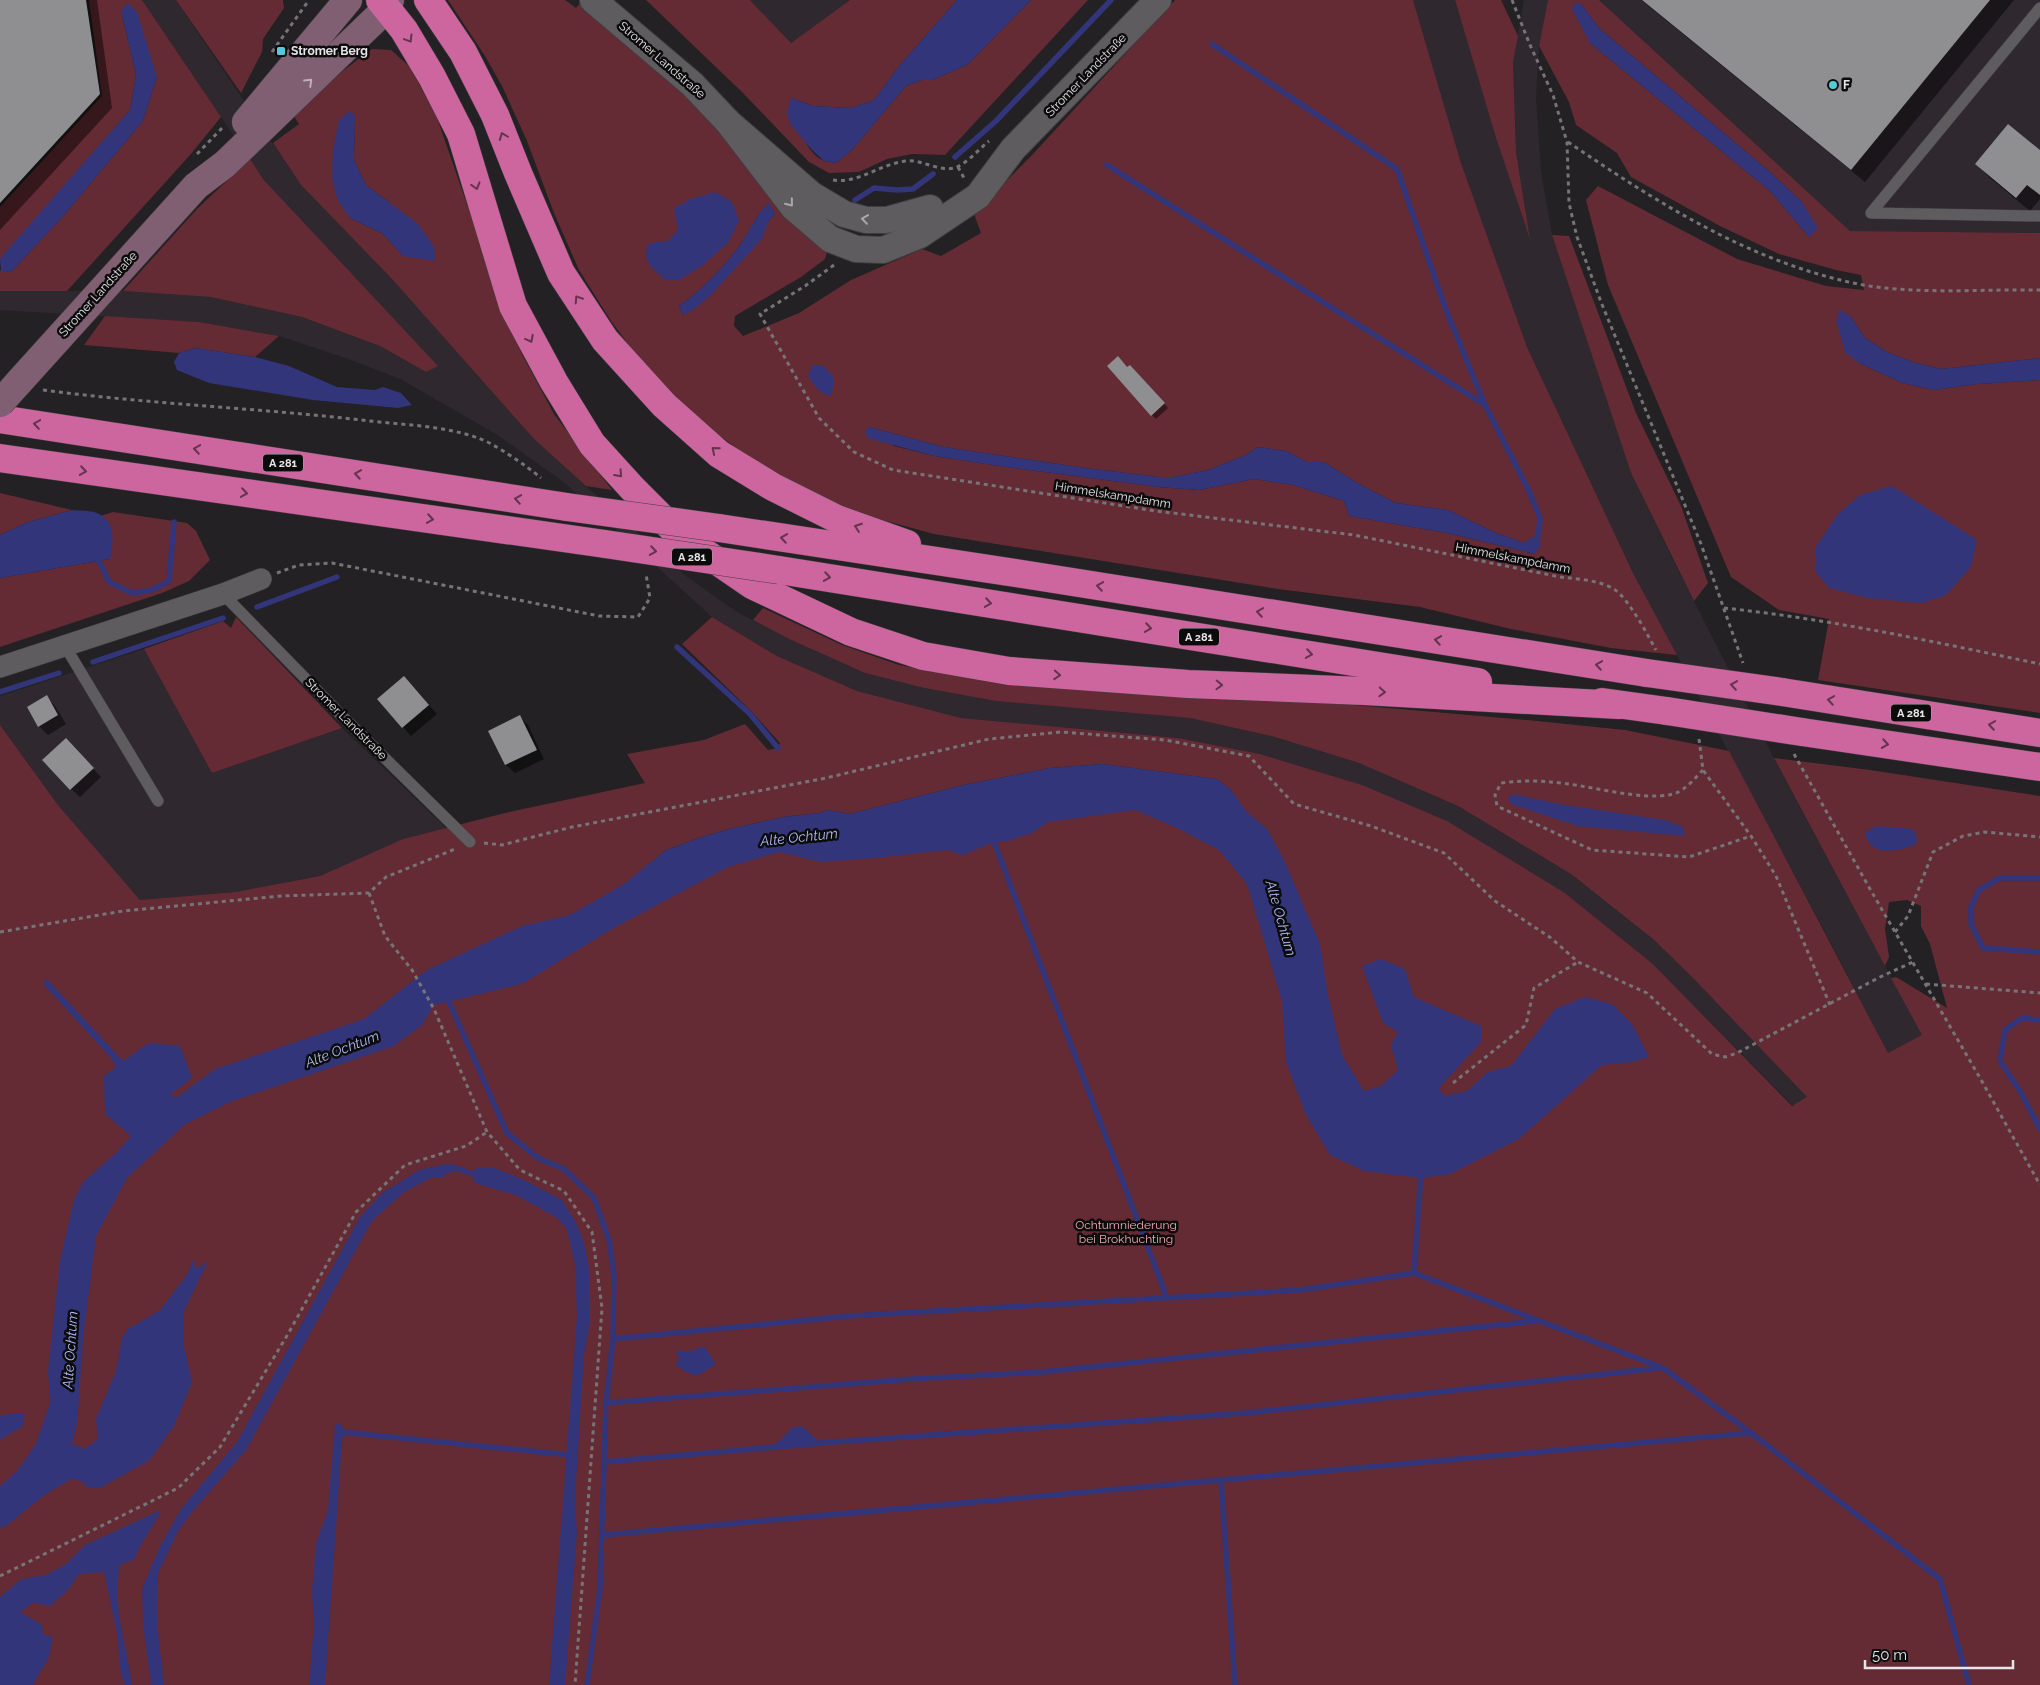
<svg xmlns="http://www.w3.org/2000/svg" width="2040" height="1685" font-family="Raleway,sans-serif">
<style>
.built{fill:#2f282f}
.green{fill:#652b35;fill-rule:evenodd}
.water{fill:#323579}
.shadow{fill:#0007}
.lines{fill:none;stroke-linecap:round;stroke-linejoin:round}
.stream{stroke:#323579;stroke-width:5.5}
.building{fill:#8f8e91}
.service-casing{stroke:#413f41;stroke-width:12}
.minor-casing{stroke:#413f41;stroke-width:22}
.tertiary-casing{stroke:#413f41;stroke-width:28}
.secondary-casing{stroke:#413f41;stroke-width:29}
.motorway-casing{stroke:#413f41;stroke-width:29}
.path{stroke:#767476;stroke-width:3;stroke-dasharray:4 4;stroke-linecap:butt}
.service{stroke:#5f5c5f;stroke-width:11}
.minor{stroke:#5f5c5f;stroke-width:21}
.tertiary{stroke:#5f5c5f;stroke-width:26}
.secondary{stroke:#805f72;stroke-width:28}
.motorway{stroke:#cd669e;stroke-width:28}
.secondary-bridge-casing{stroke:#413f41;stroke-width:29;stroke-linecap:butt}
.motorway-bridge-casing{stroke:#413f41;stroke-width:29;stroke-linecap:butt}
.secondary-bridge{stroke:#805f72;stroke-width:28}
.motorway-bridge{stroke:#cd669e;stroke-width:28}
.oneway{stroke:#63344e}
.oneway2{stroke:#beafb8}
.oneway3{stroke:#aaa7aa}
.poi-dot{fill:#53cbda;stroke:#0c0b0c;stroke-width:2}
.labels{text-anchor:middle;stroke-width:5;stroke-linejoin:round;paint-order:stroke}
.shield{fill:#0c0b0c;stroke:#a5a4a5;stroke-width:1}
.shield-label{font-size:11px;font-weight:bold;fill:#e7e5e7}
.poi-label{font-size:12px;font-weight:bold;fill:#e7e5e7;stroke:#0c0b0c;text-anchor:start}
.street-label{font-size:12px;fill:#e7e5e7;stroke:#0c0b0c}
.park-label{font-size:12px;fill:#f2a9b1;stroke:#0c0b0c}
.water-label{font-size:14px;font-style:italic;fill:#b1baf7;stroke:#0c0b0c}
</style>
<rect width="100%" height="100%" fill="#232123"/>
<g class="built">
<path d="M142,0H176L301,185L392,279L534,439L686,576L737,612L789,639L865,673L924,688L996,701L1190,718L1275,737L1359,763L1458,806L1571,874L1653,939L1692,977L1864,1156L1942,1158L1834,949L1634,575L1527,347L1461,163L1413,0H1455L1496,138L1529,235L1516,152L1513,62L1524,0H1548L1539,46L1536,98L1541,171L1552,235L1631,473L1673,560L1782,774L2022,1221L1867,1181L1653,964L1565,893L1362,785L1260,754L1178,738L961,718L857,691L777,656L712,617L565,483L496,434L402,380L354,361L279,336L200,322L0,310V291H123L211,297L302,317L380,346L426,372L437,366L263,179Z"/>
<path d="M750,0H850L791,43Z"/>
<path d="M1599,0H2040V233L1850,231Z"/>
<path d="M144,649L212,773L342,728L446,828L403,839L320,876L235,892L140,900L58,805L0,725V696Z"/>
</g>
<g class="green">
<path d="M89,0H142L221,117L190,155L67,291H0V270L11,272L59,221L143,121L157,77L121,11L136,75L130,110L0,260V207L102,96Z"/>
<path d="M176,0H283L284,8L263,39L262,52L241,93Z"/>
<path d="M448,0H565L576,8L580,3L661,73L714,124L828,249L825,259L801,277L735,316L734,326L743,336L799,313L851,280L922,249L941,256L981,233L974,214L1033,154L1175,0H1413L1461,163L1527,347L1634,575L1677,655L1611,648L1511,629L1420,607L1278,589L934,534L853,512L799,488L745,455L697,418L649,372L611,321L579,270L554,213L527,141L502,86L485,56ZM769,204L775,214L683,315L679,306C701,291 727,264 742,242C751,230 757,212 769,204ZM678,230L664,279L655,242H668ZM869,427L944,447L1086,468L1159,477H1173L1208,470L1246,455L1258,447L1286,451L1307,462H1324L1359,484L1396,503L1448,510L1494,532L1524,543L1535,554L1447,533L1349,516L1344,501L1293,485L1254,479L1199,490L1158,487L1006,467L934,456L894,446Z"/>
<path d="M646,0H750L791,43L850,0H957L900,65L874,100L851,108L813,106L791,98C798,118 802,151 824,161C827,162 833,162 836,163L852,150L906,86L922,80H932L967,65L1031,0H1088L945,155L912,154L887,159L859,172L829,173L809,162L744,94Z"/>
<path d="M1455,0H1501L1518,36L1513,62L1516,152L1530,239L1496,138Z"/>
<path d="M1548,0H1599L1850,231L2040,233V358L1941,369L1913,362L1887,352L1865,338L1851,317L1859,363L1902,383L1934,390L1977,384L2040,380V713L1818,680L1829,619L1779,610L1731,577L1608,285L1586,200L1598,186L1737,259L1826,286L1864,290L1861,275L1836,270L1779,254L1720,226L1631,177L1617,153L1576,125L1569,102L1539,46ZM1581,4L1599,28L1770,172L1802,202L1809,237L1770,191L1590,43Z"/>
<path d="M372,49L391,50L409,66L436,115L471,216L494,292L523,356L554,414L612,490L586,486L534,439L392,279L301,185L273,143L299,124L293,115L344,70ZM355,115L354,160L366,185L390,203L403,256L383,234L350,218Z"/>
<path d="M250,159L263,179L438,366L426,372L380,346L302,317L211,297L123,291L197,209Z"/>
<path d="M1552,235L1569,236L1636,413L1681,506L1708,583L1694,601L1631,473Z"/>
<path d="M105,316L199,322L279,336L255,357L195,348L179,353L84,345Z"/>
<path d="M0,493L72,510L28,522L0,535Z"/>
<path d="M113,512L187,523L196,531L210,560L189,581L162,593L0,647V578L110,559V525L100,516Z"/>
<path d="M763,608L842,645L899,665L968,678L1035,686L1285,699L1537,721L1625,730L1729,751L1888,1053L1922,1035L1891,978L1896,977L1947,1008L1930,944L1921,926V906L1907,900L1889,902L1885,929L1889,957L1885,966L1774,758L1870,770L2040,796V1685H0V725L58,805L140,900L235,892L320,876L403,839L505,813L645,783L627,754L704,740L745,724L768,750L778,748L780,743L751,711L682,644L712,617L777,656L857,691L961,718L1178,738L1260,754L1362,785L1447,821L1565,893L1653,964L1792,1106L1807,1097L1692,977L1653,939L1571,874L1458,806L1359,763L1275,737L1190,718L996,701L924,688L865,673L789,639L753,620ZM1103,764L1217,779L1232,791L654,860L666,850L702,837L729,829L783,817L820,813L828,810L850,814L963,785L1050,768Z"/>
<path d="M236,617L342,728L212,773L144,649L223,621L231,628Z"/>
</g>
<g class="water">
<path d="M957,0H1031L967,65L932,80H922L906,86L852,150L836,163L824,161L812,150L791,125L787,113L791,98L813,106L851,108L874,100L900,65Z"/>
<path d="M128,3L137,12L157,77L143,121L59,221L11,272L1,271L0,260L2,256L130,110L136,75L121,11Z"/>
<path d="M1575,3L1581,4L1599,28L1770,172L1802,202L1818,228L1809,237L1770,191L1590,43L1572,9Z"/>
<path d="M350,111L355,115L354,160L366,185L418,224L434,247L435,261L403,256L383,234L350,218L338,201L332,179L333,150L339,120Z"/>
<path d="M715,192L732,202L739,220L729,242L703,265L681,279H664C653,269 641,261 648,245L655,242L668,241L678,230L674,208L691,199Z"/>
<path d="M769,203L775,214L768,222L762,239L710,296L693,310L683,315L679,306C701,291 727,264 742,242C751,229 757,213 769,203Z"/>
<path d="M1837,311H1842L1851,317L1865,338L1887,352L1913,362L1941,369L2040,358V380L1977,384L1934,390L1902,383L1859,363L1845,352L1836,320L1839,315Z"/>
<path d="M195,348L255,357L289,366L337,387L375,390L383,387L401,393L412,405L398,408L313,400L209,383L177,370L174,362L179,353Z"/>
<path d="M813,365H822L833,376V388L831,396C818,393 814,385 808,375Z"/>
<path d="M869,427L944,447L1086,468L1159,477H1173L1208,470L1246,455L1258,447L1286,451L1307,462H1324L1359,484L1396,503L1448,510L1494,532L1524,543L1532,537L1542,543L1535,554L1447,533L1349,516L1344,501L1293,485L1254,479L1199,490L1158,487L1006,467L934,456L867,438L865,431Z"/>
<path d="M1892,486L1977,540L1971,567L1946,595L1922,603L1868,598L1829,588L1815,571V548L1838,514L1860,495Z"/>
<path d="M72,510C79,511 90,510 97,513C116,521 114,543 110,559L0,578V535L28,522Z"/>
<path d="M1103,764L1217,779L1231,790L1246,811L1267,829L1284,860L1320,944L1327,990L1342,1055L1364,1091L1381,1086L1398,1070L1391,1045L1398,1032L1383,1023L1362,966L1381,959L1405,969L1414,997L1481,1026V1042L1439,1088L1444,1096L1467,1091L1488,1072L1511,1066L1555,1009L1585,997L1612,1004L1632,1024L1649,1057L1632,1062L1602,1065L1519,1139L1450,1174L1421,1178L1364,1171L1330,1155L1306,1115L1286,1062L1282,1001L1247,884L1219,850L1177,828L1135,810L1048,822L1032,833L1008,841L994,842L963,855L947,850L874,858L821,862L779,852L728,867L612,929L522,984L434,1005L422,1025L394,1046L230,1102L184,1125L127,1178L96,1236L84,1330L77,1424L72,1444L85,1449L98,1439L96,1419L116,1371L122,1338L128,1329L160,1310L187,1275L193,1260L196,1269L208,1261L184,1311V1346L192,1382L174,1426L150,1460L100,1488L87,1487L81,1481L71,1479L46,1494L6,1526L0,1528V1486L17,1471L36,1444L50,1403L48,1370L60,1260L74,1200L83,1182L117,1152L131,1136L105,1114L104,1076L116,1067L112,1059L44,985V981L47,979L123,1061L149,1043L180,1046L192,1078L169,1096L177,1097L215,1069L364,1019L427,970L522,926L570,915L624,884L666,850L702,837L729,829L783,817L820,813L828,810L850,814L963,785L1050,768Z"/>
<path d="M1513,794L1559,804L1665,820L1683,827L1685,836L1577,826L1511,804L1508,798Z"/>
<path d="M1877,826L1912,829L1917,836L1916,844C1904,850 1880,855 1870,844C1867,841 1866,836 1865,832Z"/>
<path d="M446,1164L455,1165L454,1172L445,1174L442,1178H430L403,1193L372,1221L246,1450L192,1512L178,1531L158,1573L157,1624L164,1685H151L143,1624L142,1589L161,1544L181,1509L237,1442L360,1217L382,1193L419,1170Z"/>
<path d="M476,1168H495L526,1181L562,1200L575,1221L584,1242L589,1268L590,1322L584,1354L575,1499L577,1533L565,1685H549L577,1316L575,1265L567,1229L557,1218L518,1196L475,1183L472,1174Z"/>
<path d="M704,1346L716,1364L697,1376L686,1372L676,1365L679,1357L676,1353L679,1350C687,1353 696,1350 704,1346Z"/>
<path d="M12,1414H25L23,1426L0,1440V1416Z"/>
<path d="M340,1423L343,1427L325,1685H309L314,1625L312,1592L316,1543L328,1510L335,1425Z"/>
<path d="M802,1426L821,1443L770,1447L782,1439L791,1428Z"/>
<path d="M161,1510C154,1528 140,1541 135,1559L120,1565C111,1605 127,1645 132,1685H125L121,1675L117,1633L104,1572L79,1574L68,1590L50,1606L33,1603L20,1612L41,1624L44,1635L53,1637L49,1657L33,1685H0V1597L21,1579L46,1575L66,1564L85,1545Z"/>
</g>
<g class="shadow">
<path d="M0,0H97L112,108L0,230Z"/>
<path d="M1641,0H2014L1865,182Z"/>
<path d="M2040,151V199L2030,211L1990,178L1976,164Z"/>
<path d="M1128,368L1134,370L1168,408L1156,419L1152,415Z"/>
<path d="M412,686L437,714L411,736L403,727Z"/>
<path d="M47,697L55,706L66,724L48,735L39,726Z"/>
<path d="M520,717L528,725L544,759L515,773L506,765Z"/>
<path d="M74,748L101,777L80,797L71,789Z"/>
</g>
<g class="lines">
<g class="stream">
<path d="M1212,44L1397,169L1446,310L1485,405"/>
<path d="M955,157L996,121L1111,0"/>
<path d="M1107,165L1485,405L1529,491L1540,518L1538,536L1532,546"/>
<path d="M855,200L874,188L897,190L913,189L933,174"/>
<path d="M93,557L99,561L109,582L132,593L152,590L169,581L174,522"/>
<path d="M257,607L337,577"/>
<path d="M677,647L750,714L778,748"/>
<path d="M93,662L223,618"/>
<path d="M0,692L59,673"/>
<path d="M991,834L1167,1298"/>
<path d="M2040,878H2000L1979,890L1971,907V924L1983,948L2040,952"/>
<path d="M446,995L507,1133L538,1158L564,1169L594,1198L609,1240L614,1275L613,1339L606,1403L600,1588L587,1685"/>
<path d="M2040,1020L2022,1018L2005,1030L2000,1061L2020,1091L2040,1129"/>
<path d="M449,1168L453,1167L478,1176"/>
<path d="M1414,1273L1421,1171"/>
<path d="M613,1339L849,1316L1301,1290L1414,1273L1663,1368L1751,1433L1940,1579L1969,1685"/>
<path d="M606,1403L912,1379L1042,1372L1537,1321"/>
<path d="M341,1437V1432L571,1455"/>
<path d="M604,1462L821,1443L1246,1413L1660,1368"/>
<path d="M1221,1480L1235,1685"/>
<path d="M603,1535L1751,1433"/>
</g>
</g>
<g class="building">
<path d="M0,0H86L100,94L0,203Z"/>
<path d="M1642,0H1990L1851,170Z"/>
<path d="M2008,124L2040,150V195L2027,185L2016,198L1975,164Z"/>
<path d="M1118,356L1127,367L1130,365L1165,403L1151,416L1107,366Z"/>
<path d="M404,676L429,705L402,728L377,699Z"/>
<path d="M47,695L58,715L38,727L27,707Z"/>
<path d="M520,715L537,750L505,765L488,731Z"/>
<path d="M66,738L94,768L70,790L42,760Z"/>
</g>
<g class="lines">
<defs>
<g id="service">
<path d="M2040,8L1871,213L2040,216"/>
<path d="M223,594L340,714L470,842"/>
<path d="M65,646L158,801"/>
</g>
<path id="minor" d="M0,667L223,594L261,579"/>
<g id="tertiary">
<path d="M593,0L692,84L728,122L812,195L844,214L866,220H887L930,208"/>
<path d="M728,122L794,208L830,239L856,249L883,250L920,235L978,196L1013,149L1158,0"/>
</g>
<g id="secondary">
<path d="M246,122L348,0"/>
<path d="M19,382L196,186L225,164L387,8L390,0"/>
</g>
<g id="motorway">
<path d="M380,0L404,30L432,77L461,134L513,306L554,382L592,444L632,488L679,535L752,585L851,632L923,656L1009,671L1188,684L1364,691L1619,705"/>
<path d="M428,0L463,52L495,115L518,173L561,273L605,340L664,405L719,454L773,487L837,519L907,544"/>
<path d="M0,419L567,507"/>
<path d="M0,458L605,544"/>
<path d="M719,528L1022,574L1647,673"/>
<path d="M779,570L1478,682"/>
<path d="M1782,692L2040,733"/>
<path d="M1602,702L1667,711"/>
<path d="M1802,732L2040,767"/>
</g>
</defs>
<use href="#service" class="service-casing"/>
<use href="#minor" class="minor-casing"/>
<use href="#tertiary" class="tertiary-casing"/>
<use href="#secondary" class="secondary-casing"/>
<use href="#motorway" class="motorway-casing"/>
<g class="path">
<path d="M1512,0L1530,45L1553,95L1567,142L1569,203L1577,237L1601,302L1701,544L1743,663"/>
<path d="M272,52L309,0"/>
<path d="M1568,142C1658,203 1750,262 1858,284C1914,295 1983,289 2040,290"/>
<path d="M197,154L224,126"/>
<path d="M958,167L964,178"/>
<path d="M833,180C859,184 881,163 907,161C923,159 943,175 959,166C970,160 979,149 989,141"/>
<path d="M834,265L805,286L760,314L819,418L854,452L893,470L1156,511L1354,535L1560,577C1578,579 1598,580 1614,589C1629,599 1647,634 1656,650"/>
<path d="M43,390C149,404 256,408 362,420C400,425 442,425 478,438C494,443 528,467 541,478"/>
<path d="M277,573L299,565L332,563L599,616L638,617L650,598L646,574"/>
<path d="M1724,608C1830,619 1935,642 2040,664"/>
<path d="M1699,739L1703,770L1751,836L1776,876L1830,1005"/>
<path d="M1794,754L1870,889L1980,1078L2040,1185"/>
<path d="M1703,770C1695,778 1685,791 1673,794C1642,802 1585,784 1551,782C1535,780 1518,781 1501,783L1495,795L1497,806L1592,850L1689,857L1751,836"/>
<path d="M484,843L502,845L572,827L826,778L989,739L1061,732L1165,740L1249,756L1294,804L1371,826L1444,853L1495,901L1551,938L1578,962L1647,993L1712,1054L1725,1057L1737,1053L1880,977L1913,962"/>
<path d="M369,893L385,936L412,970L434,1009L487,1132L520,1170L564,1191L592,1232L602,1308L575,1685"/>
<path d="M0,932L123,911L281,896L369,893L386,877L455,849"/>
<path d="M1895,932L1908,916L1933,852L1963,836L1985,832L2040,837"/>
<path d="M1926,984L2040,993"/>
<path d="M1453,1083L1526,1025L1534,988L1578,962"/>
<path d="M0,1576L178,1488L220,1447L288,1334L356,1212L405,1165L466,1146L487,1132"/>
</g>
<use href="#service" class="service"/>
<use href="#minor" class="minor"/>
<use href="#tertiary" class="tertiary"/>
<use href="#secondary" class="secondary"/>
<use href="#motorway" class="motorway"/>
<defs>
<path id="secondary-bridge" d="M0,403L19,382"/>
<g id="motorway-bridge">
<path d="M567,507L719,528"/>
<path d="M605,544L779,570"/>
<path d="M1647,673L1782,692"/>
<path d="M1667,711L1802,732"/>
</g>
</defs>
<use href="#secondary-bridge" class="secondary-bridge-casing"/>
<use href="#motorway-bridge" class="motorway-bridge-casing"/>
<use href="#secondary-bridge" class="secondary-bridge"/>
<use href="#motorway-bridge" class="motorway-bridge"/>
</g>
<defs><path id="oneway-chevron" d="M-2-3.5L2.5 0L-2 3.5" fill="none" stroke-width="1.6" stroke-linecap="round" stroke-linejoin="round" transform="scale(1.25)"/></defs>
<g class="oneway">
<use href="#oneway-chevron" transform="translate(409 39) rotate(59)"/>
<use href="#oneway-chevron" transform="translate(503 136) rotate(-111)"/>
<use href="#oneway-chevron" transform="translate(476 186) rotate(74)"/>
<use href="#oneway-chevron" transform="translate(578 299) rotate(-123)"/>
<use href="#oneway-chevron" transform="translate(530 339) rotate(62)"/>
<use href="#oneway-chevron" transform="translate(37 424) rotate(-171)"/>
<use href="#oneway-chevron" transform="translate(197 449) rotate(-171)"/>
<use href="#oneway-chevron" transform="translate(715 450) rotate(-140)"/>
<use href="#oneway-chevron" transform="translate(83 471) rotate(8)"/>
<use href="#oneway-chevron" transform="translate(358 474) rotate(-171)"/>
<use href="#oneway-chevron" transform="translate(619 474) rotate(48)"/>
<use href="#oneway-chevron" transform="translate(244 493) rotate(8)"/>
<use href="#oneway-chevron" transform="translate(518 499) rotate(-171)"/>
<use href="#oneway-chevron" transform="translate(430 519) rotate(8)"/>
<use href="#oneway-chevron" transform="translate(858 527) rotate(-160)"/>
<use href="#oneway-chevron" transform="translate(784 538) rotate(-171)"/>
<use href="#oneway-chevron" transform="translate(653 551) rotate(9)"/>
<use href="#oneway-chevron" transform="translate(827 577) rotate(9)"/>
<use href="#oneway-chevron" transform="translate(1100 586) rotate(-171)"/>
<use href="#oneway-chevron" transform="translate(988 603) rotate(9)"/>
<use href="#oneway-chevron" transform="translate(1260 612) rotate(-171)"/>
<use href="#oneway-chevron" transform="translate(1148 628) rotate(9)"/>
<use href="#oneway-chevron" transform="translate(1438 640) rotate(-171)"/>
<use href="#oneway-chevron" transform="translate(1309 654) rotate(9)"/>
<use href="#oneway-chevron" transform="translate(1599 665) rotate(-171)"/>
<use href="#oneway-chevron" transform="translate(1057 675) rotate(4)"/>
<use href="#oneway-chevron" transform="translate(1219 685) rotate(2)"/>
<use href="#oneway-chevron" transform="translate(1734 685) rotate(-172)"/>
<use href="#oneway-chevron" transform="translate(1382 692) rotate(3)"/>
<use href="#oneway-chevron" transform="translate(1831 700) rotate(-171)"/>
<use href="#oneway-chevron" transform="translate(1992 725) rotate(-171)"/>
<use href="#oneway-chevron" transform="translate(1885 744) rotate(9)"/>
</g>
<use class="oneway2" href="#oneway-chevron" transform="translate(309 82) rotate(-44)"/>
<g class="oneway3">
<use href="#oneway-chevron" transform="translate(790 203) rotate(51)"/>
<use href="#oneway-chevron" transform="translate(865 219) rotate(-172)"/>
</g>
<g class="poi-dot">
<rect x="276" y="46" width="10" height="10" rx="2.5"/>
<circle cx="1833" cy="85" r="5"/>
</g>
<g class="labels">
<g class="shield">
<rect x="263" y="454.5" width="40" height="17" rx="4"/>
<rect x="672" y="548.5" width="40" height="17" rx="4"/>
<rect x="1179" y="628.5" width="40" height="17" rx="4"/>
<rect x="1891" y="704.5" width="40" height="17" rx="4"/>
</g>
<g class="shield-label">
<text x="283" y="467">A 281</text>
<text x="692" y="561">A 281</text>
<text x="1199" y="641">A 281</text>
<text x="1911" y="717">A 281</text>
</g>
<g class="poi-label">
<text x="291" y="55">Stromer Berg</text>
<text x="1843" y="89">F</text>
</g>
<g class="street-label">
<text transform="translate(662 60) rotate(41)" y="4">Stromer Landstraße</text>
<text transform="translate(1086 75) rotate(-46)" y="4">Stromer Landstraße</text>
<text transform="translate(98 294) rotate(-48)" y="4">Stromer Landstraße</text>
<text transform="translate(1113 495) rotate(9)" y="4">Himmelskampdamm</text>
<text transform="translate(1513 558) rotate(11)" y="4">Himmelskampdamm</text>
<text transform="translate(346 719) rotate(45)" y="4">Stromer Landstraße</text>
</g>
<g class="park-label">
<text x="1126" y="1229">Ochtumniederung<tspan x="1126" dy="14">bei Brokhuchting</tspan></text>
</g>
<g class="water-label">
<text transform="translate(799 837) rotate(-6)" y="5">Alte Ochtum</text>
<text transform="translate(1281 918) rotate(74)" y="5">Alte Ochtum</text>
<text transform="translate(342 1049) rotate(-21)" y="5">Alte Ochtum</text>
<text transform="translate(70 1350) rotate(-86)" y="5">Alte Ochtum</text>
</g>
</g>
<path d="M1865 1660v8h148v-8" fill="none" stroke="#e7e5e7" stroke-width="2.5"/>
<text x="1872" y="1660" font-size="15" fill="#e7e5e7" stroke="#0c0b0c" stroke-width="4" paint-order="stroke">50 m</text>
</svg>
